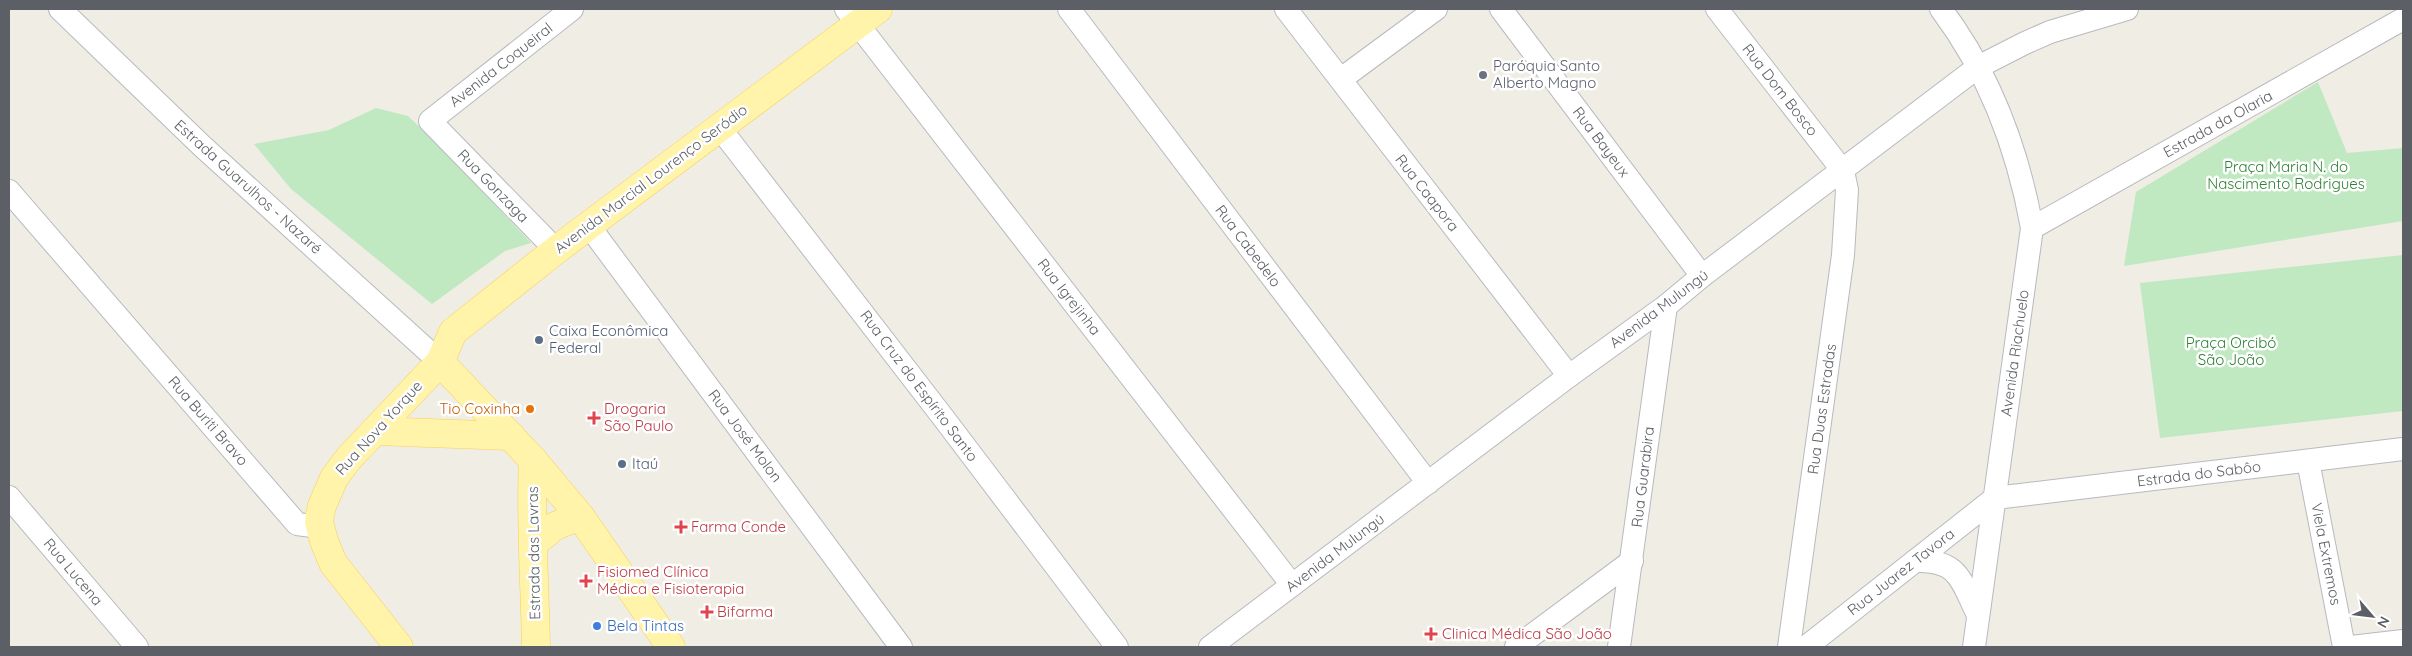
<svg xmlns="http://www.w3.org/2000/svg" width="2412" height="656" font-family="Quicksand,sans-serif">
<style>
.green{fill:#c0e8c1}
.lines{fill:none;stroke-linecap:round;stroke-linejoin:round}
.minor-casing{stroke:#b7babf;stroke-width:24}
.major-casing{stroke:#f8d055;stroke-width:29}
.minor{stroke:#fff;stroke-width:22}
.major{stroke:#fff4aa;stroke-width:28}
.worship-dot{fill:#6b7280;stroke:#fff;stroke-width:2}
.service-dot{fill:#5c6f8a;stroke:#fff;stroke-width:2}
.food-dot{fill:#e8710a;stroke:#fff;stroke-width:2}
.health-dot{fill:#e0444e;stroke:#fff;stroke-width:2}
.shop-dot{fill:#3f7fe0;stroke:#fff;stroke-width:2}
.labels{text-anchor:middle;stroke-width:5;stroke-linejoin:round;paint-order:stroke}
.street-label{font-size:15px;fill:#5c6066;stroke:#fff}
.worship-label{font-size:15px;fill:#5b616d;stroke:#fff;text-anchor:start}
.park-label{font-size:15px;fill:#308236;stroke:#fff}
.service-label{font-size:15px;fill:#4e5e75;stroke:#fff;text-anchor:start}
.food-label{font-size:15px;fill:#c56008;stroke:#fff;text-anchor:end}
.health-label{font-size:15px;fill:#be3a42;stroke:#fff;text-anchor:start}
.shop-label{font-size:15px;fill:#366cbe;stroke:#fff;text-anchor:start}
</style>
<rect width="100%" height="100%" fill="#efede4"/>
<g class="green">
<path d="M2318,82L2347,153L2403,148V221L2124,266L2136,192Z"/>
<path d="M376,108L408,116L445,151L531,243L505,251L432,304L291,189L254,144L329,130Z"/>
<path d="M2403,255V411L2160,438L2140,283Z"/>
</g>
<g class="lines">
<defs>
<g id="minor">
<path d="M60,9L202,146L440,362"/>
<path d="M846,9L1292,585"/>
<path d="M1069,9L1428,483"/>
<path d="M1286,9L1569,376"/>
<path d="M1501,9L1702,276"/>
<path d="M1717,9L1843,171L1847,190L1843,255L1789,647"/>
<path d="M1941,9C1989,73 2018,150 2032,228L1974,647"/>
<path d="M1341,79L1436,9"/>
<path d="M719,127L942,416L1117,647"/>
<path d="M9,191L297,524L320,527"/>
<path d="M589,226L901,647"/>
<path d="M2032,228L2403,19"/>
<path d="M556,250L430,121L572,9"/>
<path d="M2308,461L2344,647"/>
<path d="M9,497L137,647"/>
<path d="M1995,498L2403,449"/>
<path d="M1915,561C1959,559 1961,581 1978,615"/>
<path d="M1210,647L1569,376L1666,306L1702,276L1978,67L2025,43L2050,32L2127,9"/>
<path d="M1516,647L1632,561"/>
<path d="M1619,647L1666,306"/>
<path d="M1806,647L1995,498"/>
<path d="M2351,647L2403,641"/>
</g>
<g id="major">
<path d="M440,362L533,460L580,516L671,647"/>
<path d="M375,431L511,436"/>
<path d="M533,460C530,522 535,585 536,647"/>
<path d="M534,543L555,526L580,516"/>
<path d="M399,647L333,563L324,541L319,522L320,514L322,506L334,478L349,458L440,362L453,332L556,250L878,9"/>
</g>
</defs>
<use href="#minor" class="minor-casing"/>
<use href="#major" class="major-casing"/>
<use href="#minor" class="minor"/>
<use href="#major" class="major"/>
</g>
<circle class="worship-dot" cx="1483" cy="75" r="5"/>
<g class="service-dot">
<circle cx="539" cy="340" r="5"/>
<circle cx="622" cy="464" r="5"/>
</g>
<circle class="food-dot" cx="530" cy="409" r="5"/>
<g class="health-dot">
<path d="M591.5 410.5h5v5h5v5h-5v5h-5v-5h-5v-5h5z"/>
<path d="M678.5 519.5h5v5h5v5h-5v5h-5v-5h-5v-5h5z"/>
<path d="M583.5 573.5h5v5h5v5h-5v5h-5v-5h-5v-5h5z"/>
<path d="M704.5 604.5h5v5h5v5h-5v5h-5v-5h-5v-5h5z"/>
<path d="M1428.5 626.5h5v5h5v5h-5v5h-5v-5h-5v-5h5z"/>
</g>
<circle class="shop-dot" cx="597" cy="626" r="5"/>
<g class="labels">
<g class="street-label">
<text transform="translate(501 65) rotate(-38)" y="5">Avenida Coqueiral</text>
<text transform="translate(1780 90) rotate(52)" y="5">Rua Dom Bosco</text>
<text transform="translate(2218 124) rotate(-29)" y="5">Estrada da Olaria</text>
<text transform="translate(1601 142) rotate(53)" y="5">Rua Bayeux</text>
<text transform="translate(651 179) rotate(-37)" y="5">Avenida Marcial Lourenço Seródio</text>
<text transform="translate(493 186) rotate(46)" y="5">Rua Gonzaga</text>
<text transform="translate(248 187) rotate(42)" y="5">Estrada Guarulhos - Nazaré</text>
<text transform="translate(1427 193) rotate(52)" y="5">Rua Caapora</text>
<text transform="translate(1248 246) rotate(53)" y="5">Rua Cabedelo</text>
<text transform="translate(1069 297) rotate(52)" y="5">Rua Igrejinha</text>
<text transform="translate(1659 309) rotate(-37)" y="5">Avenida Mulungú</text>
<text transform="translate(2015 353) rotate(-82)" y="5">Avenida Riachuelo</text>
<text transform="translate(919 386) rotate(53)" y="5">Rua Cruz do Espírito Santo</text>
<text transform="translate(1822 409) rotate(-82)" y="5">Rua Duas Estradas</text>
<text transform="translate(208 421) rotate(49)" y="5">Rua Buriti Bravo</text>
<text transform="translate(379 428) rotate(-48)" y="5">Rua Nova Yorque</text>
<text transform="translate(745 436) rotate(53)" y="5">Rua José Molon</text>
<text transform="translate(2199 474) rotate(-7)" y="5">Estrada do Sabôo</text>
<text transform="translate(1643 477) rotate(-83)" y="5">Rua Guarabira</text>
<text transform="translate(534 553) rotate(-91)" y="5">Estrada das Lavras</text>
<text transform="translate(1335 553) rotate(-37)" y="5">Avenida Mulungú</text>
<text transform="translate(2326 554) rotate(79)" y="5">Viela Extremos</text>
<text transform="translate(73 572) rotate(50)" y="5">Rua Lucena</text>
<text transform="translate(1901 572) rotate(-38)" y="5">Rua Juarez Tavora</text>
</g>
<g class="worship-label">
<text x="1493" y="71">Paróquia Santo<tspan x="1493" dy="17">Alberto Magno</tspan></text>
</g>
<g class="park-label">
<text x="2286" y="172">Praça Maria N. do<tspan x="2286" dy="17">Nascimento Rodrigues</tspan></text>
<text x="2231" y="348">Praça Orcibó<tspan x="2231" dy="17">São João</tspan></text>
</g>
<g class="service-label">
<text x="549" y="336">Caixa Econômica<tspan x="549" dy="17">Federal</tspan></text>
<text x="632" y="469">Itaú</text>
</g>
<g class="food-label">
<text x="520" y="414">Tio Coxinha</text>
</g>
<g class="health-label">
<text x="604" y="414">Drogaria<tspan x="604" dy="17">São Paulo</tspan></text>
<text x="691" y="532">Farma Conde</text>
<text x="597" y="577">Fisiomed Clínica<tspan x="597" dy="17">Médica e Fisioterapia</tspan></text>
<text x="717" y="617">Bifarma</text>
<text x="1442" y="639">Clinica Médica São João</text>
</g>
<g class="shop-label">
<text x="607" y="631">Bela Tintas</text>
</g>
</g>
<rect width="2412" height="656" fill="none" stroke="#5c6066" stroke-width="20"/>
<g transform="translate(2372 616) rotate(118)" stroke="#ffffff" stroke-width="4" paint-order="stroke">
<path d="M0-4L9 19L0 12L-9 19Z" fill="#5c6066"/>
<text y="-8" font-size="14" font-weight="bold" text-anchor="middle" fill="#5c6066">N</text>
</g>
</svg>
